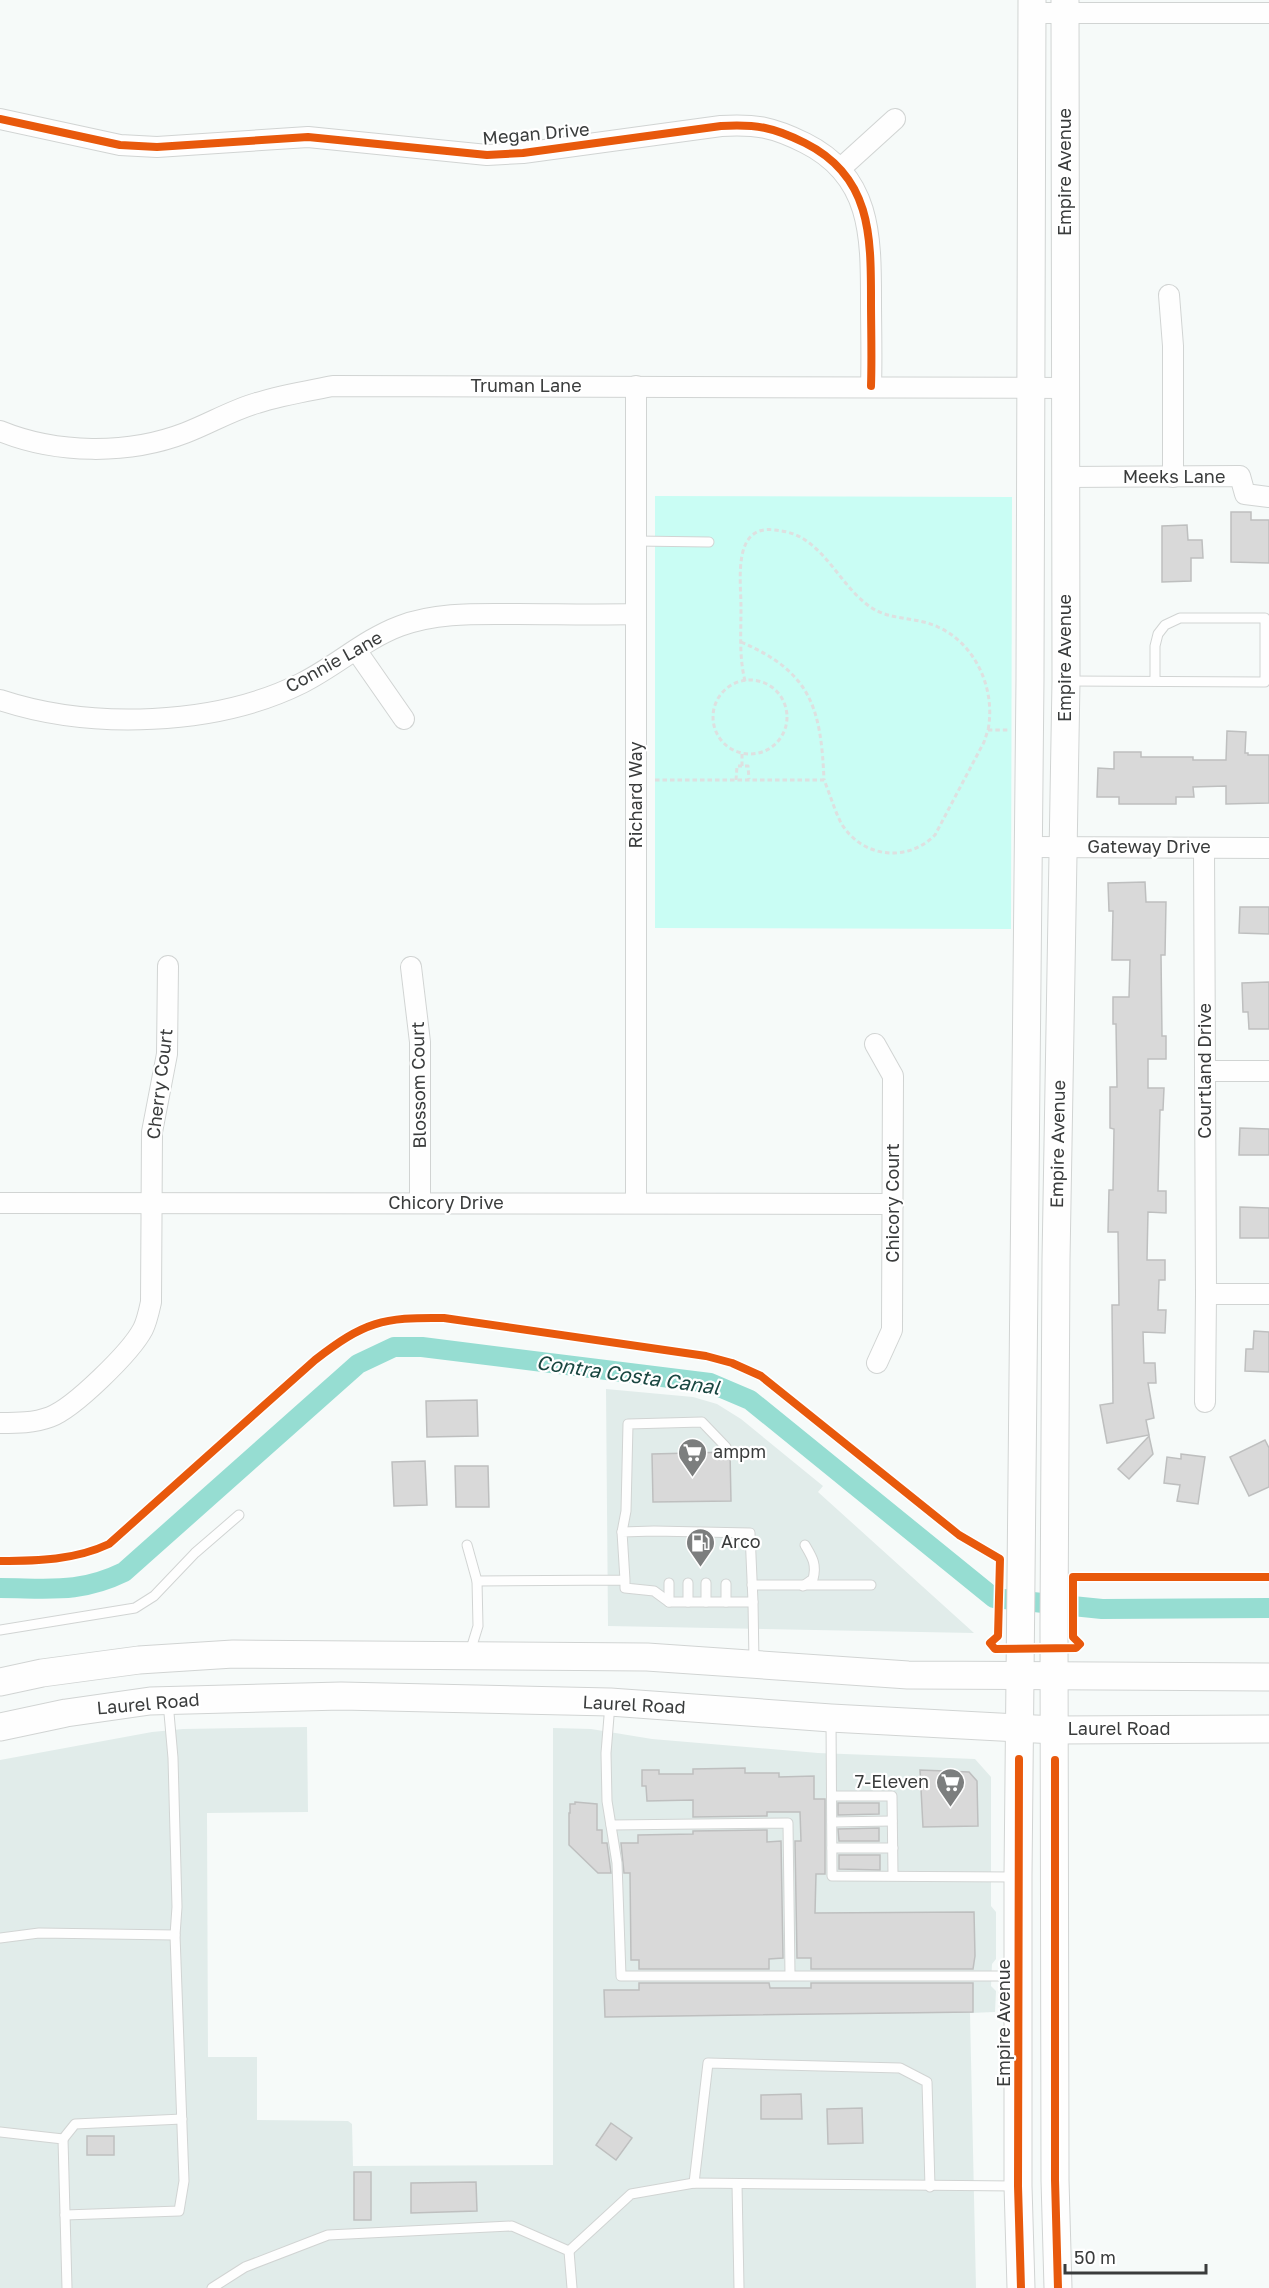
<svg xmlns="http://www.w3.org/2000/svg" width="1269" height="2288" font-family="'Golos Text',sans-serif">
<style>
.built{fill:#e1ecea}
.green{fill:#c9fdf4}
.lines{fill:none;stroke-linecap:round;stroke-linejoin:round}
.canal{stroke:#96ddd2;stroke-width:20}
.building{fill:#d9d9d9;stroke:#bebfbf;stroke-width:1.5}
.lane-casing{stroke:#d1d4d3;stroke-width:11}
.street-casing{stroke:#d1d4d3;stroke-width:22}
.secondary-casing{stroke:#d1d4d3;stroke-width:29}
.path{stroke:#dee0e0;stroke-width:3;stroke-dasharray:4.5 3;stroke-linecap:butt}
.lane{stroke:#fefefe;stroke-width:9}
.street{stroke:#fefefe;stroke-width:20}
.secondary{stroke:#fefefe;stroke-width:27}
.cycleway-casing{stroke:#fff;stroke-width:11}
.cycleway{stroke:#e8590c;stroke-width:8}
.labels{text-anchor:middle;stroke-width:4.5;stroke-linejoin:round;paint-order:stroke}
.street-label{font-size:18px;fill:#3a3c3c;stroke:#fff}
.poi-label{font-size:18px;fill:#3a3c3c;stroke:#fff;text-anchor:start}
.water-label{font-size:20px;font-style:italic;fill:#194640;stroke:#fff}
</style>
<rect width="100%" height="100%" fill="#f6faf9"/>
<g class="built">
<path d="M606,1389L693,1397L717,1404L741,1419L823,1486L818,1492L974,1633L608,1626Z"/>
<path d="M307,1727L308,1812L207,1813L208,2057H257V2120L348,2121L352,2124L353,2166L553,2165V1728L591,1729L652,1739L818,1753L975,1759L991,1777V1906L996,1912V1959L992,1964L991,1986L996,1991L995,2012L970,2013L976,2288H0V1760L152,1732L183,1729Z"/>
</g>
<path class="green" d="M655,496L1012,497L1011,929L655,928Z"/>
<g class="lines">
<path class="canal" d="M0,1588C48,1588 79,1594 124,1572L358,1364L394,1347H422L710,1383L750,1400L994,1598L1102,1609L1269,1608"/>
</g>
<g class="building">
<path d="M1231,512H1251V520H1269V563L1231,562Z"/>
<path d="M1187,525L1188,540H1202L1203,558H1191V581L1162,582V526Z"/>
<path d="M1227,731L1246,732L1245,753H1248V755H1269V803L1226,804V786L1193,787L1194,797H1176V804H1119V797H1097L1098,768L1114,769V752H1141V757H1193V760H1226Z"/>
<path d="M1145,882L1146,902H1166L1165,955H1161L1162,1036H1166V1059H1148V1088H1164L1163,1110H1160L1158,1191H1166V1213L1148,1212L1147,1260H1165V1280H1159L1158,1310H1166L1165,1333L1143,1332L1144,1363H1155L1156,1383H1148L1154,1418L1146,1420L1149,1435L1107,1443L1100,1405L1113,1403L1112,1305H1119L1118,1232H1108L1109,1190H1113L1114,1129L1110,1128V1087H1117L1116,1024H1113V997H1129L1130,960H1112L1113,911H1109L1108,883Z"/>
<path d="M1240,907H1269V934L1239,933Z"/>
<path d="M1269,982V1029H1249L1248,1012H1243L1242,983Z"/>
<path d="M1240,1128L1269,1129V1155H1239Z"/>
<path d="M1240,1207L1269,1208V1238H1240Z"/>
<path d="M1254,1331L1269,1332V1372L1245,1371L1246,1349H1253Z"/>
<path d="M477,1400L478,1436L427,1437L426,1401Z"/>
<path d="M1149,1436L1153,1454L1129,1479L1118,1469Z"/>
<path d="M1265,1440L1269,1448V1487L1249,1496L1230,1457Z"/>
<path d="M730,1452L731,1501L653,1502L652,1454Z"/>
<path d="M1181,1454L1205,1457L1198,1504L1177,1501L1180,1485L1164,1483L1167,1457L1181,1459Z"/>
<path d="M425,1461L427,1505L394,1506L392,1462Z"/>
<path d="M455,1466H488L489,1507H456Z"/>
<path d="M745,1768V1773H779V1777L814,1776V1799H825V1874H816L815,1913L974,1912L975,1956L973,1969H811V1958H797L795,1841H801L800,1812H767V1816L693,1817V1800L647,1801L646,1786H642V1770H659V1774H693V1769Z"/>
<path d="M920,1770L969,1772L977,1781L978,1826L923,1827Z"/>
<path d="M575,1802L597,1804V1830H602V1843H607L611,1873H598L569,1845V1813H570V1804H575Z"/>
<path d="M838,1803H879V1814L838,1815Z"/>
<path d="M879,1828V1841H839L838,1829Z"/>
<path d="M767,1830V1842L781,1841L783,1958L769,1959V1969H639V1960H631L630,1873H624L621,1843H638V1835L693,1834V1831Z"/>
<path d="M839,1855H880V1870L839,1869Z"/>
<path d="M639,1983H769L770,1988H811V1983H973V2012L605,2017L604,1990H639Z"/>
<path d="M801,2094L802,2119H761V2095Z"/>
<path d="M862,2108L863,2143L828,2144L827,2109Z"/>
<path d="M611,2123L632,2138L616,2160L596,2145Z"/>
<rect x="87" y="2136" width="27" height="19"/>
<rect x="354" y="2172" width="17" height="48"/>
<path d="M476,2182L477,2211L411,2213V2183Z"/>
</g>
<g class="lines">
<defs>
<g id="lane">
<path d="M636,541L709,542"/>
<path d="M1068,681L1265,682V618H1180L1165,625L1158,634L1155,646V681"/>
<path d="M622,1532L626,1511L628,1424L702,1422L726,1447"/>
<path d="M467,1545L477,1581L478,1626L470,1652"/>
<path d="M477,1581L625,1580L622,1532L654,1531L750,1533L753,1602H669L654,1591L625,1588V1580"/>
<path d="M669,1583V1602"/>
<path d="M688,1583V1602"/>
<path d="M706,1583V1602"/>
<path d="M726,1584V1602"/>
<path d="M752,1585H871"/>
<path d="M803,1586L813,1579C817,1564 812,1557 805,1545"/>
<path d="M753,1602L754,1662"/>
<path d="M0,1630L135,1608L154,1596L195,1553L239,1515"/>
<path d="M610,1704L606,1753L607,1801L617,1863L621,1976H1016"/>
<path d="M831,1719L832,1876L1016,1877"/>
<path d="M832,1796H892L893,1875"/>
<path d="M832,1822L892,1821"/>
<path d="M611,1825L788,1823L790,1975"/>
<path d="M832,1848H893"/>
<path d="M0,1938L39,1933L175,1935L177,1907L173,1758L168,1702"/>
<path d="M0,2132L63,2139L67,2288"/>
<path d="M63,2139L75,2124L182,2119"/>
<path d="M694,2183L708,2063L900,2068L927,2082L930,2187"/>
<path d="M737,2184L739,2288"/>
<path d="M65,2215L179,2211L184,2181L175,1935"/>
<path d="M569,2251L631,2194L694,2183L1016,2186"/>
<path d="M212,2288L245,2267L328,2235L512,2226L569,2251L572,2288"/>
</g>
<g id="street">
<path d="M1032,13H1269"/>
<path d="M0,119L120,145L157,147L308,137L487,155L523,153L721,126C756,124 773,127 805,143C871,176 871,235 871,300C871,329 872,357 871,386"/>
<path d="M841,168L895,119"/>
<path d="M1169,295L1173,346V477"/>
<path d="M636,386V1203"/>
<path d="M0,431C56,454 128,455 185,433C209,424 232,410 257,403C282,395 308,391 333,386L1065,388"/>
<path d="M1065,477L1240,476L1245,494L1269,497"/>
<path d="M356,650L404,719"/>
<path d="M0,700C91,730 216,726 302,683C336,666 365,639 400,626C437,612 478,614 517,614C557,614 596,615 636,614"/>
<path d="M1029,847L1269,848"/>
<path d="M1204,848L1206,1294L1205,1402"/>
<path d="M411,967L420,1042V1203"/>
<path d="M875,1044L893,1076L892,1330L877,1363"/>
<path d="M1205,1071H1269"/>
<path d="M0,1203L893,1204"/>
<path d="M1206,1294H1269"/>
<path d="M0,1423C17,1423 34,1423 50,1417C74,1408 131,1352 143,1329C147,1321 149,1311 151,1302L152,1132L167,1054L168,966"/>
</g>
<g id="secondary">
<path d="M0,1682L42,1673L139,1660L233,1654L647,1657L908,1675L1269,1677"/>
<path d="M0,1727L66,1713L150,1701L341,1696L610,1702L831,1718L1055,1730L1269,1729"/>
<path d="M1021,2288L1018,2186V1877L1030,679L1032,0"/>
<path d="M1058,2288L1055,2180L1054,1624L1056,1260L1066,681L1065,0"/>
</g>
</defs>
<use href="#lane" class="lane-casing"/>
<use href="#street" class="street-casing"/>
<use href="#secondary" class="secondary-casing"/>
<g class="path">
<path d="M741,642C811,672 821,708 824,780"/>
<circle cx="750" cy="717" r="37"/>
<path d="M745,681C739,657 741,632 741,608C741,580 732,524 775,530C784,531 794,533 802,538C829,554 843,587 869,606C889,621 915,616 938,627C976,644 996,690 988,730"/>
<path d="M742,754V766H748L749,779"/>
<path d="M655,780H824C830,794 834,809 841,823C862,858 907,863 935,835L984,742L988,730H1008"/>
<path d="M736,780L737,766H742"/>
</g>
<use href="#lane" class="lane"/>
<use href="#street" class="street"/>
<use href="#secondary" class="secondary"/>
<defs>
<g id="cycleway">
<path d="M0,119L120,145L157,147L308,137L487,155L523,153L721,126C756,124 773,127 805,143C871,176 871,235 871,300C871,329 872,357 871,386"/>
<path d="M0,1561C38,1561 75,1560 109,1544L315,1360C364,1322 382,1317 444,1318L706,1356L732,1363L761,1376L959,1535L1000,1559L998,1636L990,1643L995,1649L1076,1648L1080,1644L1073,1637V1577H1269"/>
<path d="M1019,1759L1018,2186L1021,2288"/>
<path d="M1055,1760V2180L1058,2288"/>
</g>
</defs>
<use href="#cycleway" class="cycleway-casing"/>
<use href="#cycleway" class="cycleway"/>
</g>
<defs>
<symbol id="supermarket-pin" viewBox="-11 -11 22 30"><path d="M0 17L-7.5 6A9.5 9.5 0 1 1 7.5 6Z" fill="#7c7e7e" stroke="#fff"/><path d="M-6-5.5h2.5l.6 2H6L4.5 2H-2.5L-4.4-4H-6ZM-1.5 3.2a1.3 1.3 0 1 0 .1 0ZM3 3.2a1.3 1.3 0 1 0 .1 0Z" fill="#fff"/></symbol>
<symbol id="fuel-pin" viewBox="-11 -11 22 30"><path d="M0 17L-7.5 6A9.5 9.5 0 1 1 7.5 6Z" fill="#7c7e7e" stroke="#fff"/><path d="M-5.5-6h7V0h2V4h1.3V-2.5L3-4.5l.8-.8L6-3V5H2.5V1h-1V6h-7ZM-4.2-4.7v3.2H.2V-4.7Z" fill="#fff"/></symbol>
</defs>
<g fill-rule="evenodd">
<use href="#supermarket-pin" x="676" y="1436" width="33" height="45"/>
<use href="#fuel-pin" x="684" y="1526" width="33" height="45"/>
<use href="#supermarket-pin" x="934" y="1766" width="33" height="45"/>
</g>
<g class="labels">
<g class="street-label">
<text transform="translate(536 134) rotate(-5)" y="6">Megan Drive</text>
<text transform="translate(1065 172) rotate(-90)" y="6">Empire Avenue</text>
<text x="526" y="392">Truman Lane</text>
<text x="1174" y="483">Meeks Lane</text>
<text transform="translate(1065 658) rotate(-90)" y="6">Empire Avenue</text>
<text transform="translate(334 662) rotate(-29)" y="6">Connie Lane</text>
<text transform="translate(636 795) rotate(-90)" y="6">Richard Way</text>
<text x="1149" y="853">Gateway Drive</text>
<text transform="translate(1205 1071) rotate(-90)" y="6">Courtland Drive</text>
<text transform="translate(160 1084) rotate(-83)" y="6">Cherry Court</text>
<text transform="translate(419 1085) rotate(-91)" y="6">Blossom Court</text>
<text transform="translate(1058 1144) rotate(-89)" y="6">Empire Avenue</text>
<text x="446" y="1209">Chicory Drive</text>
<text transform="translate(893 1203) rotate(-90)" y="6">Chicory Court</text>
<text transform="translate(148 1704) rotate(-5)" y="6">Laurel Road</text>
<text transform="translate(634 1705) rotate(3)" y="6">Laurel Road</text>
<text x="1119" y="1735">Laurel Road</text>
<text transform="translate(1004 2023) rotate(-90)" y="6">Empire Avenue</text>
</g>
<g class="poi-label">
<text x="713" y="1458">ampm</text>
<text x="721" y="1548">Arco</text>
<text x="929" y="1788" text-anchor="end">7-Eleven</text>
</g>
<g class="water-label">
<text transform="translate(628 1375) rotate(8)" y="7">Contra Costa Canal</text>
</g>
</g>
<path d="M1065 2264v9h141v-9" fill="none" stroke="#3a3c3c" stroke-width="3"/>
<text x="1074" y="2264" font-size="18" fill="#3a3c3c" stroke="#ffffff" stroke-width="4.5" paint-order="stroke">50 m</text>
</svg>
